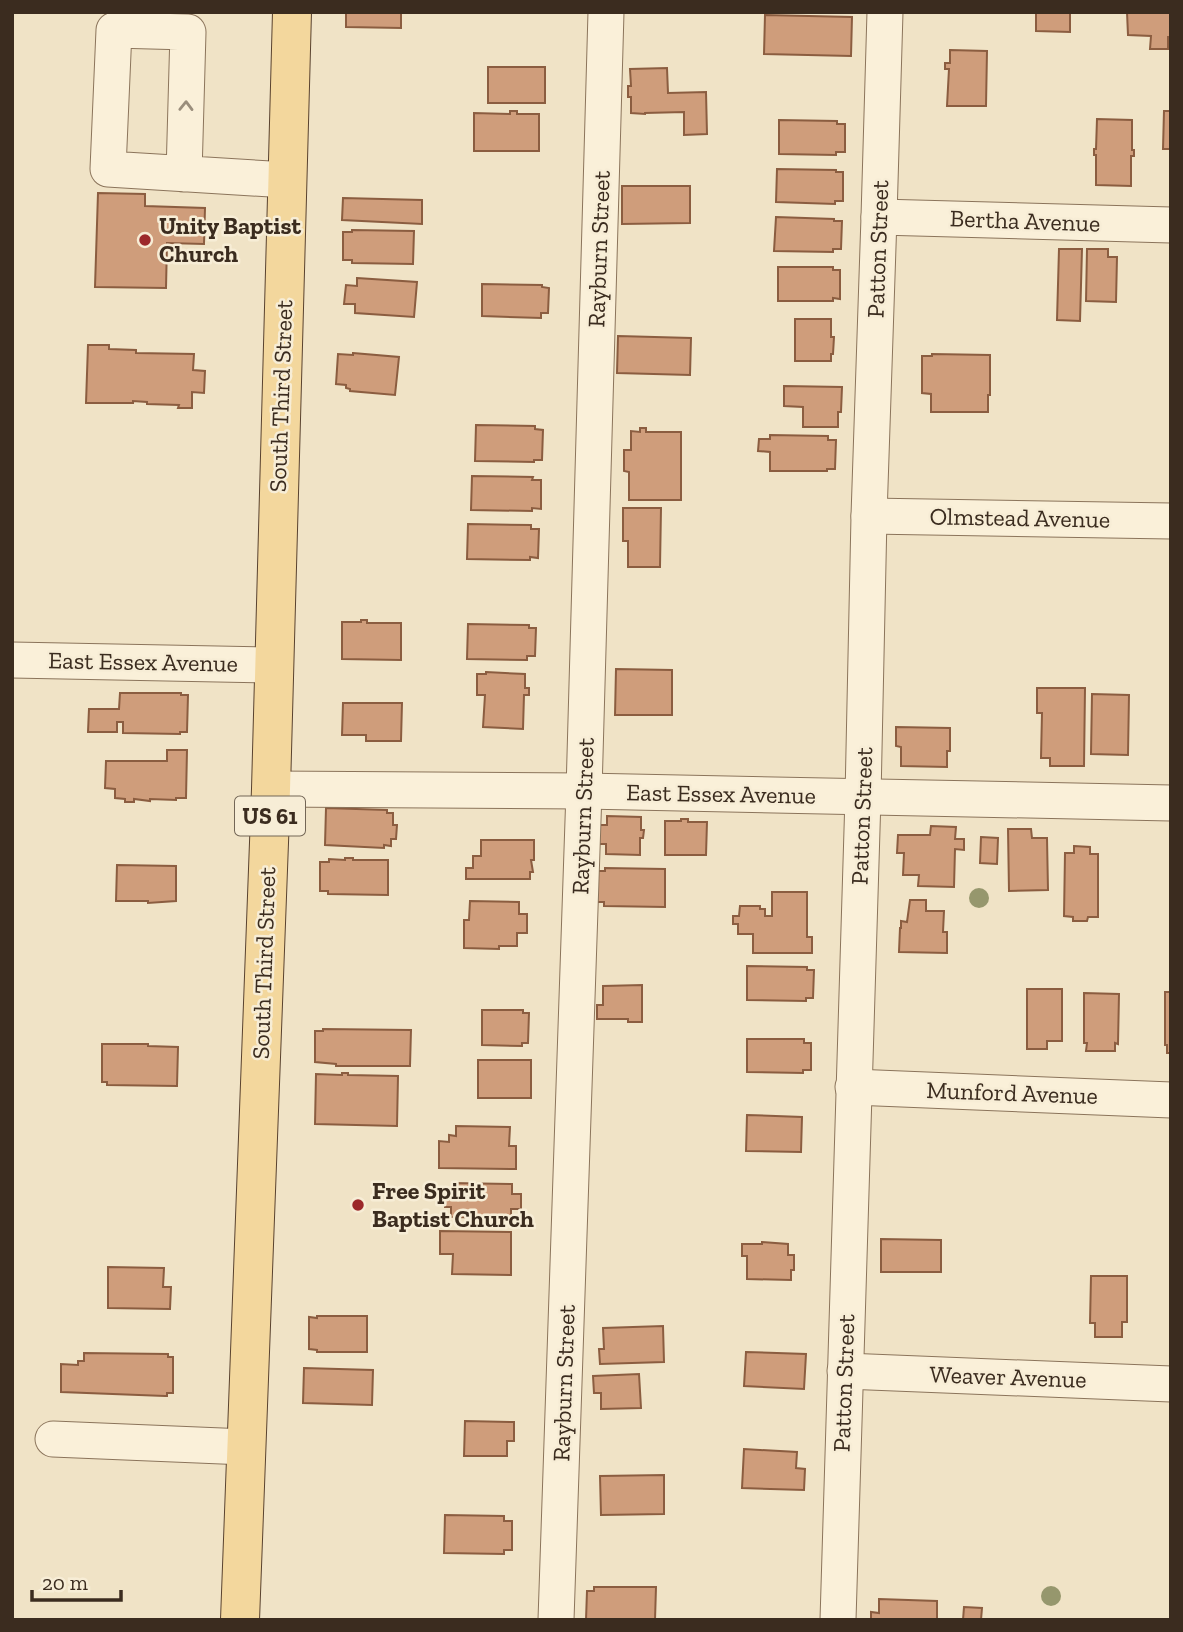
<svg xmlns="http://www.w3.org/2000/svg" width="1183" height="1632" font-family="'Zilla Slab',serif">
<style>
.building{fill:#cf9d7b;stroke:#8b5d40;stroke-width:2}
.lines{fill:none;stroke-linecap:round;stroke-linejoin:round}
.minor-casing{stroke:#8b745b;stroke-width:37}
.major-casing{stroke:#59422f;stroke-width:40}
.minor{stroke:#faf0d9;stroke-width:35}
.major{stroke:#f3d79d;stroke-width:38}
.tree{fill:#96976d}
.oneway{stroke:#9a8e7c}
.poi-dot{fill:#9c292b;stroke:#f7edd6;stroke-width:2.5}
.labels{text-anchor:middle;stroke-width:5;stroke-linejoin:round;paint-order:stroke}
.shield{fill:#f7edd6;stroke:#736656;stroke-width:2}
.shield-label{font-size:23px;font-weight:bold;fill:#3b2c1f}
.street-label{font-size:24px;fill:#3b2c1f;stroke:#f7edd6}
.poi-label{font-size:24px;font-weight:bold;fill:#3b2c1f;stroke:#f7edd6;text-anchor:start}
</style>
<rect width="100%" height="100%" fill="#f0e3c6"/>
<g class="building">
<path d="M346,12H401V28L346,27Z"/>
<path d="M1036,12H1070V32L1036,31Z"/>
<path d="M1127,12H1171V37H1168V49H1150L1151,36L1128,35Z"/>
<path d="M765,15L852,17L851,56L764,54Z"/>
<path d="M950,50L987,51L986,106H947L949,69H945V63H950Z"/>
<rect x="488" y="67" width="57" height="36"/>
<path d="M667,68L668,93L706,92L707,134L684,135V112L645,113V114L631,113V97H628V86H631L630,69Z"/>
<path d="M510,111H517V114H539V151H474V113L510,114Z"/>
<path d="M1164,111H1171V149H1163Z"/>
<path d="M1097,119L1132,120V150H1134V156H1131V186L1096,185V155H1094V149H1096Z"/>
<path d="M779,120L837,121V124H845V152H836V155L779,154Z"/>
<path d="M777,169L836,170V172H843V201H835V204L776,202Z"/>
<path d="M622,186H690V223L622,224Z"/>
<path d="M98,193L145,194V206L205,208L204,244L167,243L166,288L95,287Z"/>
<path d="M343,198L422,200V224L342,220Z"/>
<path d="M776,217L834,219V221H842L841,249H833V252L774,251Z"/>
<path d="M352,230L414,231L413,264L352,263V260H343V232H352Z"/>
<path d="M1059,249H1082L1080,321L1057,320Z"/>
<path d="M1087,249H1108V257H1117L1116,302L1086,301Z"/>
<path d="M778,267H833V270H840V299L833,298V301H778Z"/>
<path d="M357,278L417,282L414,317L355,313V304H344L346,285L357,286Z"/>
<path d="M482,284L542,285V287L549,288L548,313H541V318L482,316Z"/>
<path d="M795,319H831V337H834L833,354H831V361H795Z"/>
<path d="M618,336L691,338L690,375L617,373Z"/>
<path d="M88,345H109V349L136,350V353L194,354L193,370L205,371L204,393L192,392V408H178L179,405L147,404V402L133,401V403H86Z"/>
<path d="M353,353L399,357L395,395L350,391V389L346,388V385L336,384L338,354L353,355Z"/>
<path d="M932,354L990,355V395H988V412H931V394L922,393V356H932Z"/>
<path d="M784,386L842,387L841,412H838V427H803V407L784,406Z"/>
<path d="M476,425L535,426V429L543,430L542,460H534V462L475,461Z"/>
<path d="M640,428H646V432H681V500H629V472L624,471V450H631V431L640,432Z"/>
<path d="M770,435L828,436V440H836L835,469H827V471H770V452L758,451L759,439H770Z"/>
<path d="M472,476L533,477L532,480H541V509L532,508V511L471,510Z"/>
<path d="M623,508H661L660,567H628V541H623Z"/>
<path d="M468,524L531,525V529H539L538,558L530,557V560L467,559Z"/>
<path d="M361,620H367V623H401V660L342,659V622H361Z"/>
<path d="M468,624L529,625V628H536L535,656H527V660L467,659Z"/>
<path d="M616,669L672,670V715H615Z"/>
<path d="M486,672L525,674V688H529V695H524L523,729L483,727L485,695H477V674H486Z"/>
<path d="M1037,688H1085L1084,766H1050V758H1041L1042,713H1037Z"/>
<path d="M120,693H181V695H188L187,732H180V734L123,733V722H117V732H88L89,709H119Z"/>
<path d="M1092,694L1129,695L1128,755L1091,754Z"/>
<path d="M343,703H402L401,741H366V735H342Z"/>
<path d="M896,727L950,728V751H947V767L901,766V747L896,746Z"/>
<path d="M167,750H187L186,798H176V800L150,799V801L134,799V802H125V799L115,798V789L105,788L106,761H167Z"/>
<path d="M326,808L387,810V813H393V825H397L396,839H391V846L384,845V848L325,845Z"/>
<path d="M607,816L641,817V830H644L643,838H640V855L606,854V844H599V825H607Z"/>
<path d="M681,819H688V822H707L706,855H665V821H681Z"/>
<path d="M931,826L956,827L955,839H964V850L955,849L954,887L918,886L919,875H903L904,853H897L898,835H930Z"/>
<path d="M1008,829H1031L1032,838H1047L1048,890L1009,891Z"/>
<path d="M981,837L998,838L997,864L980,863Z"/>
<path d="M481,840H534V860H531L533,872H530V879H466V868H473V856H481Z"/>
<path d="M1074,846L1090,847V854H1098V917H1088L1087,921H1073V917L1064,916L1065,853H1074Z"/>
<path d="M345,858H353V860H388V895L328,894V891H320V862H329V859L345,860Z"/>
<path d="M117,865L176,866V901L148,903V901H116Z"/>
<path d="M605,868L665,869V907L604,906V902H597L598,871H605Z"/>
<path d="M772,892H807V937H812V953H753V934H738V924H733V916H739L740,906H760V909H765V916H772Z"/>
<path d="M910,900H926V911H944L943,932H947V953L899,952L900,928H901V921L907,922Z"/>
<path d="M470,901L519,902V914H527V933H517V946H499V949L464,948V920H469Z"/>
<path d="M747,966L807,967V970H814L813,998H806V1001L747,1000Z"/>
<path d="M642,985V1022H628V1019H597V1005H603V986Z"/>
<path d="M1027,989H1062V1041H1047V1049H1027Z"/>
<path d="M1165,992H1171V1053H1167V1045H1165Z"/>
<path d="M1084,993L1119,994L1118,1044L1115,1043V1051H1086L1087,1043H1084Z"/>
<path d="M482,1010H523V1013H529L528,1043H522V1046L482,1045Z"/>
<path d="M323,1029L411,1030L410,1066H336V1064L315,1062V1031H323Z"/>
<path d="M747,1039H804V1043H811V1070H803V1073L747,1072Z"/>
<path d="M102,1044H148V1046L178,1047L177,1086L107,1085V1082H102Z"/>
<rect x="478" y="1060" width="53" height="38"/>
<path d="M342,1073H348V1075L398,1076L397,1126L315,1124L316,1074L342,1075Z"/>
<path d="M747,1115L802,1117L801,1152L746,1151Z"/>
<path d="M456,1126L510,1127L509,1146H516V1169L439,1168V1141L449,1142V1135L456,1136Z"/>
<path d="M452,1183L512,1184V1194H521V1209H511V1218L451,1217V1207H445V1194H452Z"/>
<path d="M440,1231L511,1232V1275L452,1274L453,1254H440Z"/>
<path d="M881,1239L941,1240V1272H881Z"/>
<path d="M762,1242L788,1244V1255H794V1270H791V1280L747,1279V1256H742V1244H762Z"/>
<path d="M108,1267L164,1268L163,1287H171L170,1309L108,1308Z"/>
<path d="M1091,1276H1127V1322H1122V1337H1095V1323H1090Z"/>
<path d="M317,1316H367V1352H317V1350L309,1349V1317L317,1318Z"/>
<path d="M663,1326L664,1362L600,1364L599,1349H604L603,1328Z"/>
<path d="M746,1352L806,1354L804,1389L744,1386Z"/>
<path d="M84,1353L168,1354V1357H173V1393H167V1396H165L61,1392V1364L78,1365V1361H84Z"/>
<path d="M304,1368L373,1370L372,1405L303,1403Z"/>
<path d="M639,1374L641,1408L601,1409V1393H594L593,1376Z"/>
<path d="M465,1421L514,1422V1441H507V1456H464Z"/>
<path d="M744,1449L797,1452L796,1468L805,1469L804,1490L742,1488Z"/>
<path d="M664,1475V1514L601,1515L600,1476Z"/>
<path d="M445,1515L504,1516V1521H512V1550H504V1554L444,1553Z"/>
<path d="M594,1587H656L655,1620H586L587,1591H594Z"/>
<path d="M879,1599L937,1601V1620H871V1612L879,1613Z"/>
<path d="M964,1607L982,1608L981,1620H963Z"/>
</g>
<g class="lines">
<defs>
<g id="minor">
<path d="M184,174L188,32L114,30L108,169L287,180"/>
<path d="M879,217L1171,225"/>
<path d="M869,516L1171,521"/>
<path d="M12,660L273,665"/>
<path d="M271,789L584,791L1171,803"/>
<path d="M853,1087L1171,1100"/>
<path d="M845,1371L1171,1384"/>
<path d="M53,1439L246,1447"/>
<path d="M556,1620L584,791L606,12"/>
<path d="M838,1620L863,797L869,516L879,217L885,12"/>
</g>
<path id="major" d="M240,1620L271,789L292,12"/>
</defs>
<use href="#minor" class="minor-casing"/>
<use href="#major" class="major-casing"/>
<use href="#minor" class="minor"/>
<use href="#major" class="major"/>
</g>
<g class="tree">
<circle cx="979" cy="898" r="10"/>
<circle cx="1051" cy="1596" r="10"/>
</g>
<defs><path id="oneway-chevron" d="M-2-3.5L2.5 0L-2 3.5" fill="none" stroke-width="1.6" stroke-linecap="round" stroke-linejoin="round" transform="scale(1.75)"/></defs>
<use class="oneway" href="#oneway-chevron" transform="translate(186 106) rotate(-89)"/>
<g class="poi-dot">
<circle cx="145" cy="240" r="7"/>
<circle cx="358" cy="1205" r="7"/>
</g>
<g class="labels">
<rect class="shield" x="235" y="796.5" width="70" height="39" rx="5"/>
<g class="shield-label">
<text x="270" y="824">US 61</text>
</g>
<g class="street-label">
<text transform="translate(1025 221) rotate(2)" y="8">Bertha Avenue</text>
<text transform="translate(599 249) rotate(-88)" y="8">Rayburn Street</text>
<text transform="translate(878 249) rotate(-88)" y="8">Patton Street</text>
<text transform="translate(281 396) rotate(-88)" y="8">South Third Street</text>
<text transform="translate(1020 518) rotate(1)" y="8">Olmstead Avenue</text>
<text transform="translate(143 662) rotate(1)" y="8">East Essex Avenue</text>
<text transform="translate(721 794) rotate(1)" y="8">East Essex Avenue</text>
<text transform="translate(583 816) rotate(-88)" y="8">Rayburn Street</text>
<text transform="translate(862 816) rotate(-88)" y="8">Patton Street</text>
<text transform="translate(264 963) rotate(-88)" y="8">South Third Street</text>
<text transform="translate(1012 1093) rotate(2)" y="8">Munford Avenue</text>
<text transform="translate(1008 1377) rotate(2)" y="8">Weaver Avenue</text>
<text transform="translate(564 1383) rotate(-88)" y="8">Rayburn Street</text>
<text transform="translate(844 1383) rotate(-88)" y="8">Patton Street</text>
</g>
<g class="poi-label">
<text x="159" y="234">Unity Baptist<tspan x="159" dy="28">Church</tspan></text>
<text x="372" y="1199">Free Spirit<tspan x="372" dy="28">Baptist Church</tspan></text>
</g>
</g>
<rect width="1183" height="1632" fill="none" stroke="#3b2c1f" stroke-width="28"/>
<path d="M32 1590v10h89v-10" fill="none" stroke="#3b2c1f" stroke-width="3.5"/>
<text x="42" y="1590" font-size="21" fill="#3b2c1f" stroke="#f7edd6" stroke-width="5" paint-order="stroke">20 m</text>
</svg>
